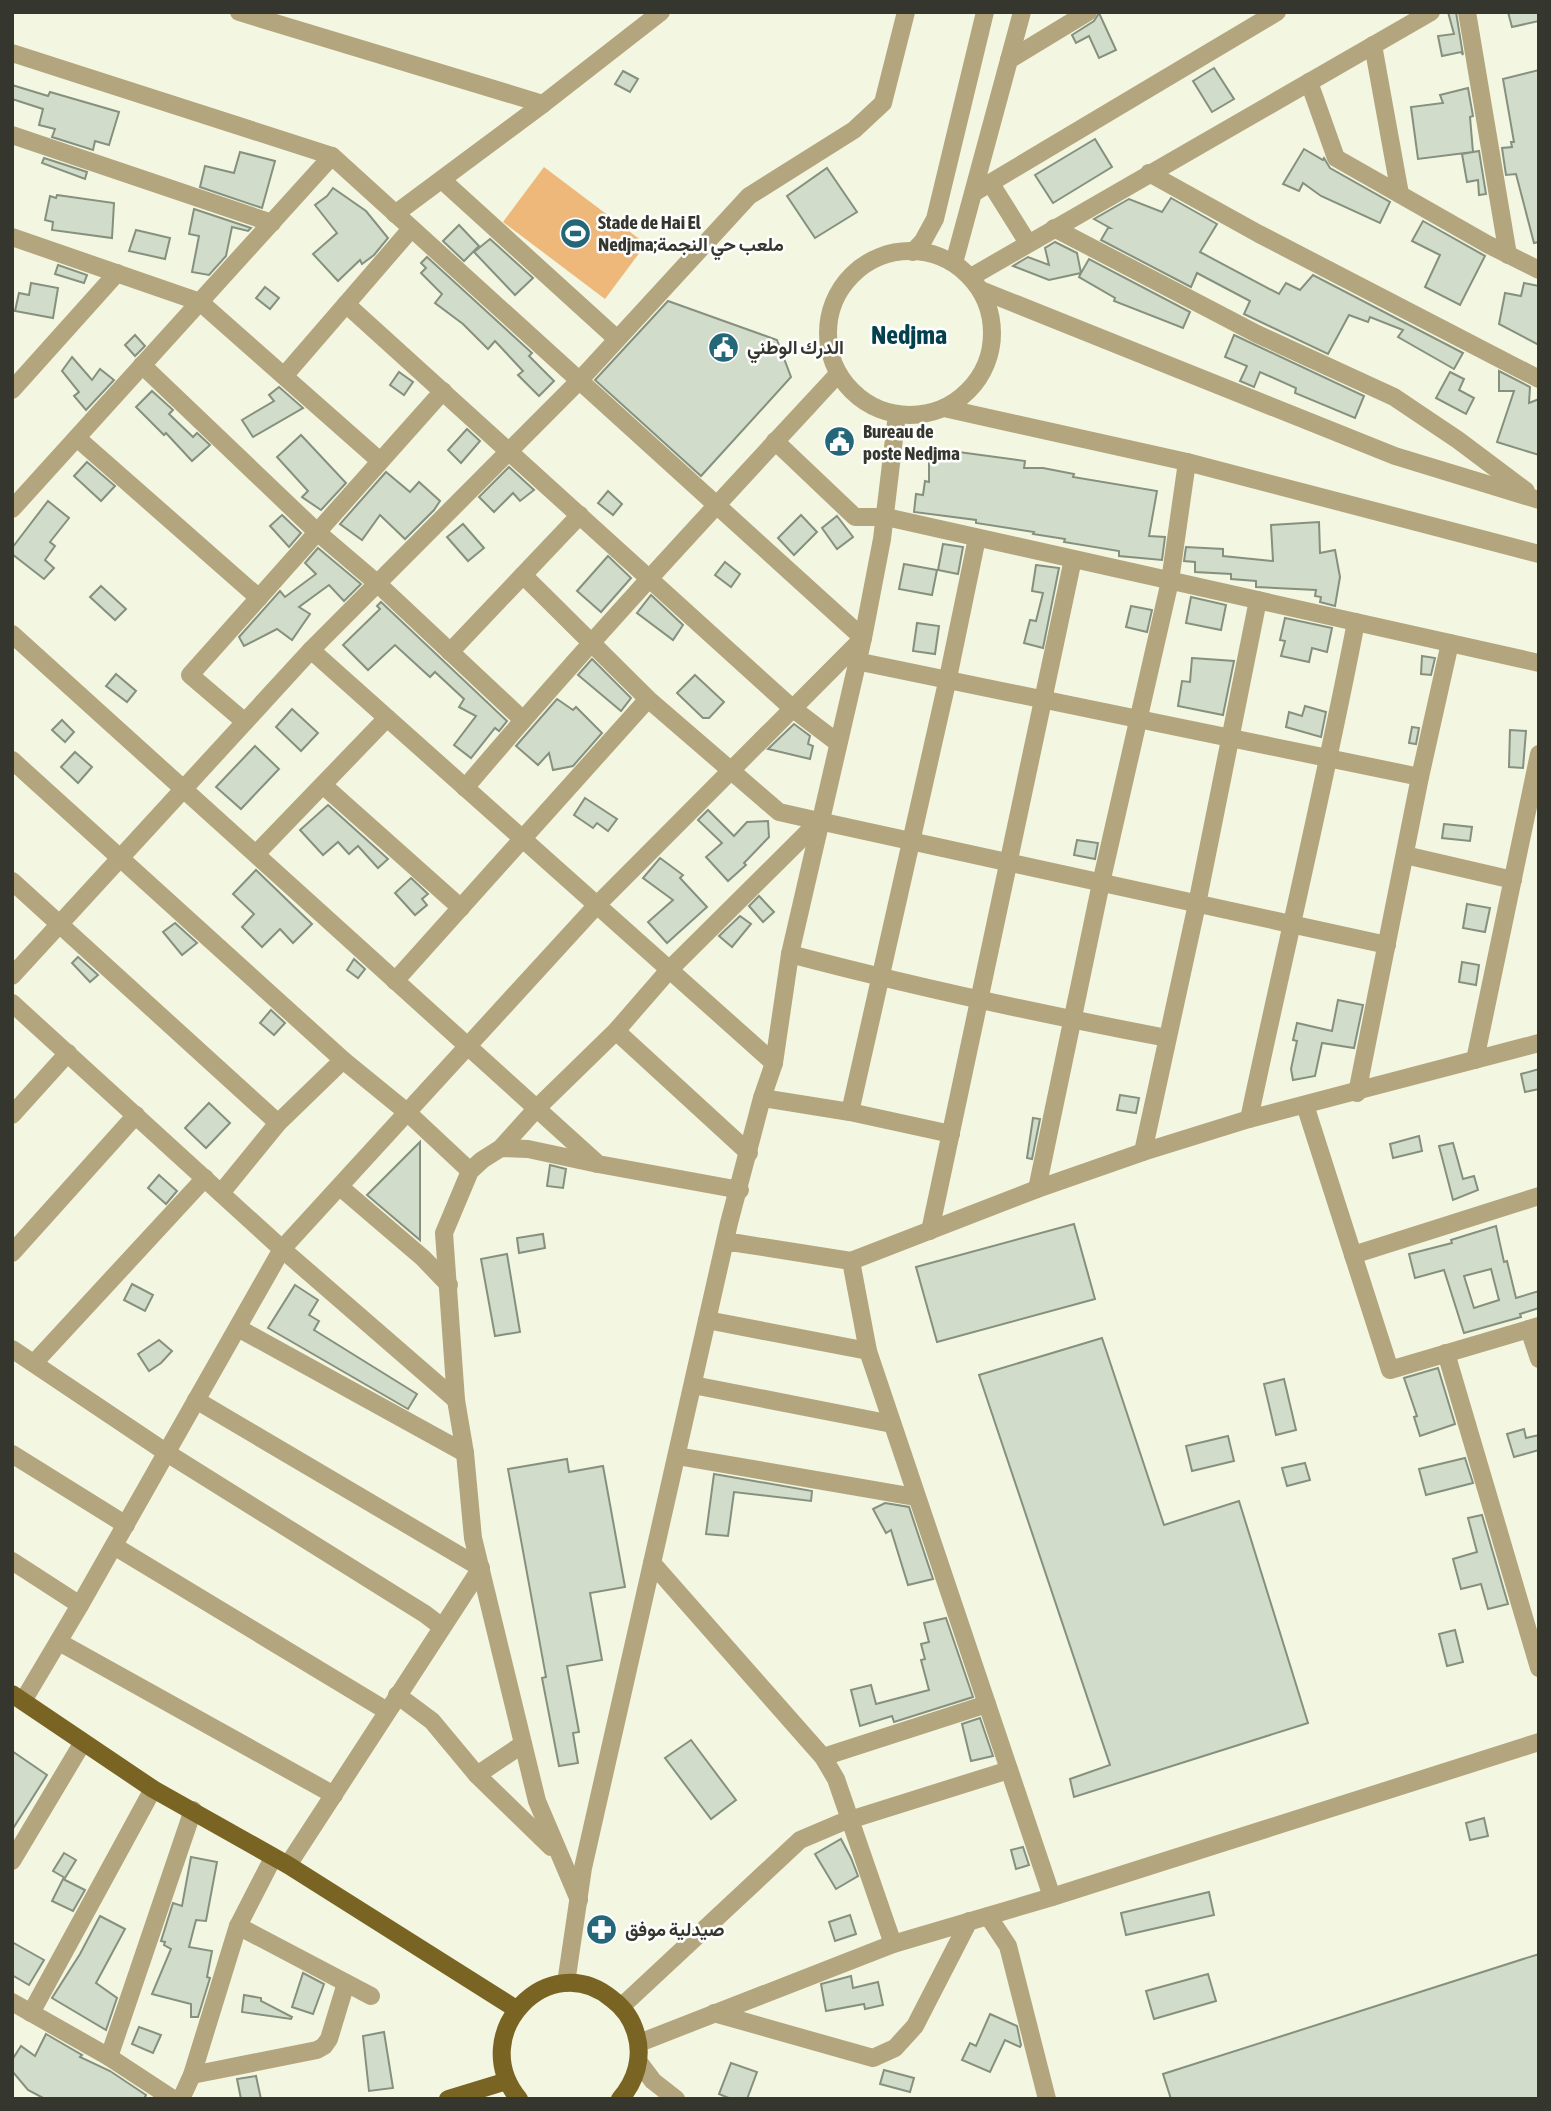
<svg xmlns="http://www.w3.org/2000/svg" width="1551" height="2111" font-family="'Asap Condensed',Vazirmatn,sans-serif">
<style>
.green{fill:#edb87a}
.building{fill:#d1ddca;stroke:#85907e;stroke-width:2;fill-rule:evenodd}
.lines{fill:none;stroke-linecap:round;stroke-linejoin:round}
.minor{stroke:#b3a57d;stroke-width:18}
.major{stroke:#796423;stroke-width:18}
.labels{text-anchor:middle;stroke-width:5;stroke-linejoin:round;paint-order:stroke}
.poi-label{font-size:19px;font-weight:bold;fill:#35362d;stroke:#fff;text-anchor:start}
.district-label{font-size:26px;font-weight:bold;fill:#04404e;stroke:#fff}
</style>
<rect width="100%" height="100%" fill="#f3f6e0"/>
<path class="green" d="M544,167L646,244L605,299L503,222Z"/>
<g class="building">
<path d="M1448,12H1456L1463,55L1461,52L1442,56L1438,36L1454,34Z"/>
<path d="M1508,12H1539V21L1512,27Z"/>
<path d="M1099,13L1116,50L1099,58L1089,36L1076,43L1072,35L1094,21Z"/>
<path d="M1214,68L1234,99L1212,112L1193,81Z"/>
<path d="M1539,70V242L1534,243L1516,174L1506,175L1502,148L1512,147L1511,142H1514L1503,79Z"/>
<path d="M623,71L638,79L630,92L615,84Z"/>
<path d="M12,85L48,96L50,92L119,112L109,145L95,141L93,150L52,137L55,129L39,125L43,109L12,99Z"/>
<path d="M1468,88L1473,116L1470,117L1473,152L1479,151L1486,194L1479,195L1478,180L1467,182L1462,154L1473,152L1418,159L1411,107L1443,103L1440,95Z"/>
<path d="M1095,139L1112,167L1053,203L1035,175Z"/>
<path d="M1304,149L1323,160L1324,158L1330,168L1390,202L1380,223L1321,196L1303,183L1299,191L1283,184Z"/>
<path d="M240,152L275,161L262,208L200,187L205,166L234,173Z"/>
<path d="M44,158L87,172L85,179L42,163Z"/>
<path d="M827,168L857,212L815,238L787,196Z"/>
<path d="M333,188L366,211L388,238L374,255L362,264L360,260L338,281L313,254L337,233L315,205L327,196Z"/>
<path d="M57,195L114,203L112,238L52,230L53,222L45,220L50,196L56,198Z"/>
<path d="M1171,198L1217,224L1200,252L1279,294L1286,283L1300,290L1313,275L1463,353L1454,369L1398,337L1403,330L1370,317L1368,322L1349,315L1328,354L1244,314L1250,301L1197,273L1191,287L1101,240L1108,228H1110L1094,219L1129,199L1162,212Z"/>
<path d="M194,209L251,228L248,231L232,227L226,256L209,275L192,272L199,236L189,234Z"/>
<path d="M1423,221L1485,256L1460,305L1425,287L1440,255L1412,241Z"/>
<path d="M459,225L479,246L464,261L443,241Z"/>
<path d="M136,230L170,238L165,259L129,251Z"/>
<path d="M490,239L533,278L515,295L474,252Z"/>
<path d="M1055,242L1077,253L1081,273L1089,259L1190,312L1183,328L1114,301L1115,298L1079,277L1081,273L1049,280L1013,266L1028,257L1049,265L1045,248Z"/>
<path d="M427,257L532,353L529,356L554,381L539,396L518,375L523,371L495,341L488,349L463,324L435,303L442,294L421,273L426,268L421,263Z"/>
<path d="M58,265L87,275L84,283L55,274Z"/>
<path d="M31,283L58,288L53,318L15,311L19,293L29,295Z"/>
<path d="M1524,283L1539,286V345L1499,324L1505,293L1521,296Z"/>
<path d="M265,287L279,298L270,309L256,298Z"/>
<path d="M668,301L777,340L791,377L701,476L595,380Z"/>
<path d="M135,335L145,346L135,356L125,345Z"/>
<path d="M1234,335L1364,396L1355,418L1295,393L1296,388L1260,372L1254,387L1240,381L1247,366L1225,357Z"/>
<path d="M72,357L92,380L100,369L114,380L86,410L74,396L79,392L62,371Z"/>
<path d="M1499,371L1530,387L1529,403L1539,399V455L1497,442L1514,391H1499Z"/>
<path d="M399,372L413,382L404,395L390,385Z"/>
<path d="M1450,372L1464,379L1459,390L1474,398L1466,414L1436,398Z"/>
<path d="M279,387L303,408L253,437L242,420L274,401L269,395Z"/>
<path d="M152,391L173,410L169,414L193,437L197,433L210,445L192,461L166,433L164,435L136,407Z"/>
<path d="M467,429L480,441L461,463L448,450Z"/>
<path d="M301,435L346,483L321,510L302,497L308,491L277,457Z"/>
<path d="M929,448L1025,461L1024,468H1043L1074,474L1073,477L1157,491L1149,536L1165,537L1162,560L1119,556V551L1064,542L1065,539L1033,534L1034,532L976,523V520L914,512L916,494L923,495L925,481L929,482Z"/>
<path d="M87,462L115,486L101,501L74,476Z"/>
<path d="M509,467L534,490L520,501L513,493L494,512L479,497Z"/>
<path d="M386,472L410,492L419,482L440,501L434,510L405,539L380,515L362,540L340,524Z"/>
<path d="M608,491L622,504L613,515L598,503Z"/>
<path d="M48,501L69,518L50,542L55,546L45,560L54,568L44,579L12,554V548Z"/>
<path d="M282,515L301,533L289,547L270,526Z"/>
<path d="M801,515L817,532L794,555L778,538Z"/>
<path d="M837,516L853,537L837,549L822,528Z"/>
<path d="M1319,522L1320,553L1335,550L1340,577L1335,606L1320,602L1321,597L1315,596L1316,590L1256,587V581L1231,579V574L1195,572V562L1184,561L1186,547L1223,549V556L1273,561L1271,525Z"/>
<path d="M463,524L484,548L468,561L447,537Z"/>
<path d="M943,544L963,547L958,574L938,570Z"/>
<path d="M318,548L361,584L344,601L329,585L299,607L310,614L292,640L277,629L244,646L239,637L280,591L285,597L316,574L305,563Z"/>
<path d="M608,556L631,578L601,612L577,591Z"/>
<path d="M725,562L740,574L731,587L715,575Z"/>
<path d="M904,564L937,570L932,595L899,589Z"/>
<path d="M1036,565L1059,568L1043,648L1024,643L1030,620L1036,621L1043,593L1032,591Z"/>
<path d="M101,586L126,609L115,620L90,597Z"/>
<path d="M651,595L683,625L673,640L637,613Z"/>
<path d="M1191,597L1226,605L1221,630L1186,623Z"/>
<path d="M381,602L507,721L499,731L495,728L471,758L454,745L476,716L459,707L464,699L435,672L430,677L395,645L368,670L343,645L380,609L377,606Z"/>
<path d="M1131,606L1152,610L1147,632L1126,627Z"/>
<path d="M1285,618L1332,628L1327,652L1312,648L1309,662L1281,656L1285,641L1280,640Z"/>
<path d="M917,623L939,626L935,654L913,651Z"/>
<path d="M1422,656L1435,658L1431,675L1421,674Z"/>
<path d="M1192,658L1234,661L1223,715L1178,706L1182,681L1190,682Z"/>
<path d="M592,659L631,698L621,711L578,675Z"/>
<path d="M116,674L136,691L127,702L106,686Z"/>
<path d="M695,675L724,702L709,718H703L677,693Z"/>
<path d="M557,699L573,710L576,707L602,733L573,766L553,770L549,753L538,765L516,746Z"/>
<path d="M1305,706L1326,712L1321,737L1286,727L1289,712L1302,716Z"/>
<path d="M292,709L318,733L301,751L276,727Z"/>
<path d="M62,720L74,732L65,742L52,730Z"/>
<path d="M794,724L810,736L808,744L813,746L810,759L768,749Z"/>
<path d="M1412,727L1419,728L1416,744L1409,743Z"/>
<path d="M1510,730L1526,731L1523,768L1509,767Z"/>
<path d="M255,746L279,769L241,809L216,787Z"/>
<path d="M75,752L92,767L78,783L61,767Z"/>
<path d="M585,798L617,819L608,831L597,823L593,828L574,815Z"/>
<path d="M328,805L388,859L378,868L358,846L349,854L338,842L323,855L300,830Z"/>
<path d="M708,810L734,836L747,822L768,821L769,837L744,863L746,865L728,881L706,857L722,843L698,820Z"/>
<path d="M1444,824L1472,827L1470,841L1442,838Z"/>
<path d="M1077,840L1098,843L1095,859L1074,855Z"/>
<path d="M660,858L683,875L680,878L707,907L667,943L648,922L673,900L643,878Z"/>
<path d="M256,870L312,924L293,943L280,929L262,947L242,927L254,914L233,894Z"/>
<path d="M411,878L428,894L422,899L427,905L415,915L395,893Z"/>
<path d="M759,896L774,912L763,922L749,906Z"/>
<path d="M1467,904L1490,908L1485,932L1463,928Z"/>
<path d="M740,916L751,924L732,947L719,936Z"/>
<path d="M175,923L197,943L182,955L163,932Z"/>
<path d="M78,957L98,975L90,982L72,963Z"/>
<path d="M354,959L365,969L358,978L347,970Z"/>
<path d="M1462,962L1479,965L1476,985L1459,982Z"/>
<path d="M1338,1000L1363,1005L1354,1048L1322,1043L1315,1076L1293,1080L1291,1069L1297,1041L1293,1040L1297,1023L1332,1031Z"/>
<path d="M271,1010L285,1023L274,1035L260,1023Z"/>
<path d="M1539,1069V1089L1525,1092L1521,1074Z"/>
<path d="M1120,1095L1139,1098L1136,1113L1117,1110Z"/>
<path d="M209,1103L230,1123L206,1148L185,1128Z"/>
<path d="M1033,1118L1040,1119L1032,1159L1027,1158Z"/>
<path d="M1419,1136L1422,1151L1393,1158L1390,1144Z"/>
<path d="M420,1142V1240L367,1195Z"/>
<path d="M1453,1143L1463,1179L1474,1176L1478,1190L1453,1200L1439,1146Z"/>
<path d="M550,1165L566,1169L563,1188L547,1186Z"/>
<path d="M159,1175L177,1191L166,1204L148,1188Z"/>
<path d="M1074,1224L1095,1299L937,1342L916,1267Z"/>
<path d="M1496,1226L1504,1262L1507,1261L1516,1298L1539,1291V1308L1520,1314L1521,1317L1464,1333L1444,1270L1415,1278L1409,1254L1452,1243L1451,1240ZM1491,1269L1499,1300L1474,1308L1464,1276Z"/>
<path d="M543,1234L545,1248L519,1253L517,1238Z"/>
<path d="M507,1254L520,1332L495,1336L481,1259Z"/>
<path d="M132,1284L153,1295L145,1311L124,1300Z"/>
<path d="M295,1285L318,1300L309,1315L319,1321L314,1330L417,1394L408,1409L268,1328Z"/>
<path d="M1102,1338L1164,1525L1239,1501L1308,1723L1074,1797L1070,1779L1110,1765L979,1375Z"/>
<path d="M159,1340L172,1351L161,1363L149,1371L138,1354Z"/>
<path d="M1438,1368L1455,1424L1420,1436L1414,1417L1417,1416L1404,1378Z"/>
<path d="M1284,1379L1296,1430L1276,1435L1264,1384Z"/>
<path d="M1524,1429L1526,1438L1539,1435V1450L1514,1457L1507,1434Z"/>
<path d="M1228,1436L1234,1461L1192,1471L1186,1446Z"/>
<path d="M1465,1458L1473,1483L1426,1495L1419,1469Z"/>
<path d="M567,1459L569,1472L603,1466L625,1587L590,1593L602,1660L567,1666L579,1732L573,1733L578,1763L559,1766L542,1678L546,1677L508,1469Z"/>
<path d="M1305,1463L1310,1480L1287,1486L1282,1468Z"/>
<path d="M714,1474L812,1491L811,1501L734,1492L728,1536L706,1534Z"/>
<path d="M885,1503L909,1507L933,1579L908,1585L891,1530L886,1533L873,1509Z"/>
<path d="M1482,1515L1508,1604L1488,1609L1481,1584L1461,1589L1453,1559L1477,1552L1468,1518Z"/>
<path d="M946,1618L973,1697L894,1722L892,1716L860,1726L851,1690L871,1685L876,1704L929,1690L921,1660L925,1659L921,1644L929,1642L924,1623Z"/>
<path d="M1455,1630L1463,1662L1447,1666L1439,1634Z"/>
<path d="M980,1718L993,1756L971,1761L962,1724Z"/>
<path d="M691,1740L736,1800L711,1819L665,1758Z"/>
<path d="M12,1751L47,1775L12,1830Z"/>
<path d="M1484,1818L1488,1836L1470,1840L1466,1823Z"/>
<path d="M841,1839L851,1858L858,1876L836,1889L815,1854Z"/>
<path d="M1023,1847L1029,1865L1016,1869L1011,1850Z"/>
<path d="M64,1853L76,1860L65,1878L53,1871Z"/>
<path d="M191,1857L217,1862L206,1921L196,1920L189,1947L212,1951L207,1977L210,1978L198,2017H191V2004L152,1994L171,1949L164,1945L165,1942L161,1941L173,1903L182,1906Z"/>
<path d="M63,1879L85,1890L73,1911L52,1901Z"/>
<path d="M1209,1892L1214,1915L1126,1935L1121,1913Z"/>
<path d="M850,1915L856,1934L835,1941L829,1922Z"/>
<path d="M100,1916L125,1929L96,1983L117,1998L106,2030L52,1998L80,1954Z"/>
<path d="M12,1942L44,1960L29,1985L12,1975Z"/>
<path d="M1539,1954V2099H1171L1163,2074Z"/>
<path d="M303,1973L324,1984L313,2014L292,2007Z"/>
<path d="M1208,1974L1216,2001L1154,2019L1146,1991Z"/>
<path d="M851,1976L853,1988L878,1982L883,2005L865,2009L864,2004L826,2011L821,1984Z"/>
<path d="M244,1995L261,1998V2001L292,2017L291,2019L242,2012Z"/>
<path d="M990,2014L1017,2026L1021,2045L1020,2047L1005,2040L990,2072L962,2060L970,2043L976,2046Z"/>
<path d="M139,2027L161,2035L153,2053L132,2044Z"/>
<path d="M384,2032L393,2088L369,2091L363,2036Z"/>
<path d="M46,2034L82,2055L80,2057L110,2071L146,2095L144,2099H45L28,2090L12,2071V2060L21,2046L35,2056Z"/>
<path d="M731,2063L757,2072L747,2099H731L719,2094Z"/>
<path d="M884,2070L914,2078L910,2092L880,2084Z"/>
<path d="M256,2076L261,2099H241L237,2079Z"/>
</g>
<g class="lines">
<g class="minor">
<path d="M239,12L543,104"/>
<path d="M1467,12L1508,255"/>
<path d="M1373,45L1400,194"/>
<path d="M12,53L332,156"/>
<path d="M1009,60L1088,12"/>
<path d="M1309,82L1336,158L1487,244L1539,270"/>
<path d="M12,135L272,223"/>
<path d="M1149,173L1259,234L1539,379"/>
<path d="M442,180L617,339"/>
<path d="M991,184L1028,243"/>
<path d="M975,192L1277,12"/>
<path d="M395,214L543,104L661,12"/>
<path d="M1054,228L1257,334L1394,397L1458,440L1526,491"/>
<path d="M12,237L200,302L380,461"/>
<circle cx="910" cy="333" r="82"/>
<path d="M913,252L923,241L935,219L985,12"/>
<path d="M954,263L1022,12"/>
<path d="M971,277L1431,12"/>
<path d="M981,290L1395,456L1539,500"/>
<path d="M346,304L792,708L838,743"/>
<path d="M142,365L317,532L378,584L523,720"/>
<path d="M284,376L411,229"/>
<path d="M12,390L117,273"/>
<path d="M944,408L1187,462L1539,554"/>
<path d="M77,438L259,598"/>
<path d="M775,441L855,517H886L1539,663"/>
<path d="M12,509L332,156L863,638L596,906L282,1249L80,1605L23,1701"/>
<path d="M523,575L648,699L779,812L819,821"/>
<path d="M12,634L598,1164L740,1190"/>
<path d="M311,650L774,1063"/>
<path d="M450,652L580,515"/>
<path d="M856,661L1420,777"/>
<path d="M245,722L190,675L443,391"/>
<path d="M12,760L343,1060L408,1113L470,1171"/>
<path d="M323,785L461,908"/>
<path d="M465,788C585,646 712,510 838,374"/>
<path d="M256,854L387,718"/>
<path d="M1405,855L1513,880"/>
<path d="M12,881L278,1123"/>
<path d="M790,954C915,987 1041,1014 1167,1038"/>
<path d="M12,976L311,650L578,382L749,196L854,130L883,103L906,12"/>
<path d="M395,981L648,699"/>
<path d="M12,1003L282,1249L456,1400"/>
<path d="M616,1031L749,1153"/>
<path d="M1475,1060L1539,754"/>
<path d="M1357,1093L1420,777L1450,643"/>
<path d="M762,1098L850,1112L951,1134"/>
<path d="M1305,1105L1390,1370L1539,1326"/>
<path d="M850,1112L948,678L977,538"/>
<path d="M12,1115L68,1053"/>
<path d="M1249,1119C1284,954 1324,789 1356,622"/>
<path d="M501,1148L537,1108L616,1031L669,970L819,821L1387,945"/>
<path d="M1143,1152L1197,904L1258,600"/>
<path d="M340,1187L423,1258L449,1285"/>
<path d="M1037,1189L1101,883L1170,581L1187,462"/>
<path d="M221,1193L278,1123L343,1060"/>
<path d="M930,1231L1073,559"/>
<path d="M725,1243H737L851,1261L868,1351L1052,1897"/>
<path d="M12,1253L136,1115"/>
<path d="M1353,1255L1539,1196"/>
<path d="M851,1261L1037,1189L1143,1152L1249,1119L1539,1043"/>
<path d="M707,1320L868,1351"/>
<path d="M238,1328L465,1453"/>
<path d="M1529,1329L1539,1359"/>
<path d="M12,1349L167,1453L425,1614L442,1627"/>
<path d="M1446,1353L1539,1668"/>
<path d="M34,1363L205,1178"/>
<path d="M693,1385L892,1424"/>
<path d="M196,1400L481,1568L288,1865"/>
<path d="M12,1454L126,1525"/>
<path d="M677,1456L915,1497"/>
<path d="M114,1546L387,1711"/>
<path d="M12,1561L80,1605"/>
<path d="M652,1563L823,1757L836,1779L893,1944"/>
<path d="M59,1642L334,1795"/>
<path d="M397,1695L432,1721L477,1775L551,1847"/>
<path d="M823,1757L987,1704"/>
<path d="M477,1775L523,1744"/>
<path d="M12,1861L83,1742"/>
<path d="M579,1900L537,1801L473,1538L465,1453L456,1400L444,1233L470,1171L482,1160L501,1148L528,1149L598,1164"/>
<path d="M988,1916L1008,1946L1047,2099"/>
<path d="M238,1926L371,1996"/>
<path d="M566,1983L583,1868L729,1223L762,1098L774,1063L790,954L863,638L882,539L897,414"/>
<path d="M12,2002L109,2057L173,2099"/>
<path d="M622,2006L800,1840L840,1823L1009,1770"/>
<path d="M31,2013L153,1789"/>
<path d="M714,2013L873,2058L895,2048L915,2026L969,1921"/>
<path d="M639,2043L893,1944L1052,1897L1539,1742"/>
<path d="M109,2057L193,1810"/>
<path d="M638,2061L653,2081L676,2099"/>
<path d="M192,2075L317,2050L324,2046L329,2039L346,1983"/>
<path d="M181,2099L192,2075L238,1926L273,1858"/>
</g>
<g class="major">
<path d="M12,1694L153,1789L288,1865L516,2009"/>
<path d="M448,2099L507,2081"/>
<path d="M519,2099C465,2034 549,1946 612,1999C624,2008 632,2019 636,2034C643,2057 636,2081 620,2099"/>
</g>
</g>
<defs>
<symbol id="stadium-disc" viewBox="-11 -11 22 22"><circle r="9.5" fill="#246779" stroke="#fff"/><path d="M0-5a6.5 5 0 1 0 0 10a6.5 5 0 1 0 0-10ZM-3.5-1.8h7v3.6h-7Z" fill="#fff"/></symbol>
<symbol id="civic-disc" viewBox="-11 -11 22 22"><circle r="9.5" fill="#246779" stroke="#fff"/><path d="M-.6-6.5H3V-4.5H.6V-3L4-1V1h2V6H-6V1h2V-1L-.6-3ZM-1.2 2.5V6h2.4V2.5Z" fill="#fff"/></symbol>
<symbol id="pharmacy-disc" viewBox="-11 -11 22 22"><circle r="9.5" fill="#246779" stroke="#fff"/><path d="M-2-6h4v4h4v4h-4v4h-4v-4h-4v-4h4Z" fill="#fff"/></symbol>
</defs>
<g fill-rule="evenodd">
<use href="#stadium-disc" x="558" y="216" width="35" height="35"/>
<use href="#civic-disc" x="706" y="330" width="35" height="35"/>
<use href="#civic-disc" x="822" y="424" width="35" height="35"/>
<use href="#pharmacy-disc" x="584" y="1912" width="35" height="35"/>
</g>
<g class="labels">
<g class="poi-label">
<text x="598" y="229">Stade de Hai El<tspan x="598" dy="22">Nedjma;ملعب حي النجمة</tspan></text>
<text x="747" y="354">الدرك الوطني</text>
<text x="863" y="438">Bureau de<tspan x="863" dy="22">poste Nedjma</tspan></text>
<text x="625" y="1936">صيدلية موفق</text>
</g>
<g class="district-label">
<text x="909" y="344">Nedjma</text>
</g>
</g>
<rect width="1551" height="2111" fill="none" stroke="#35362d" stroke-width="28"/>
</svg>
